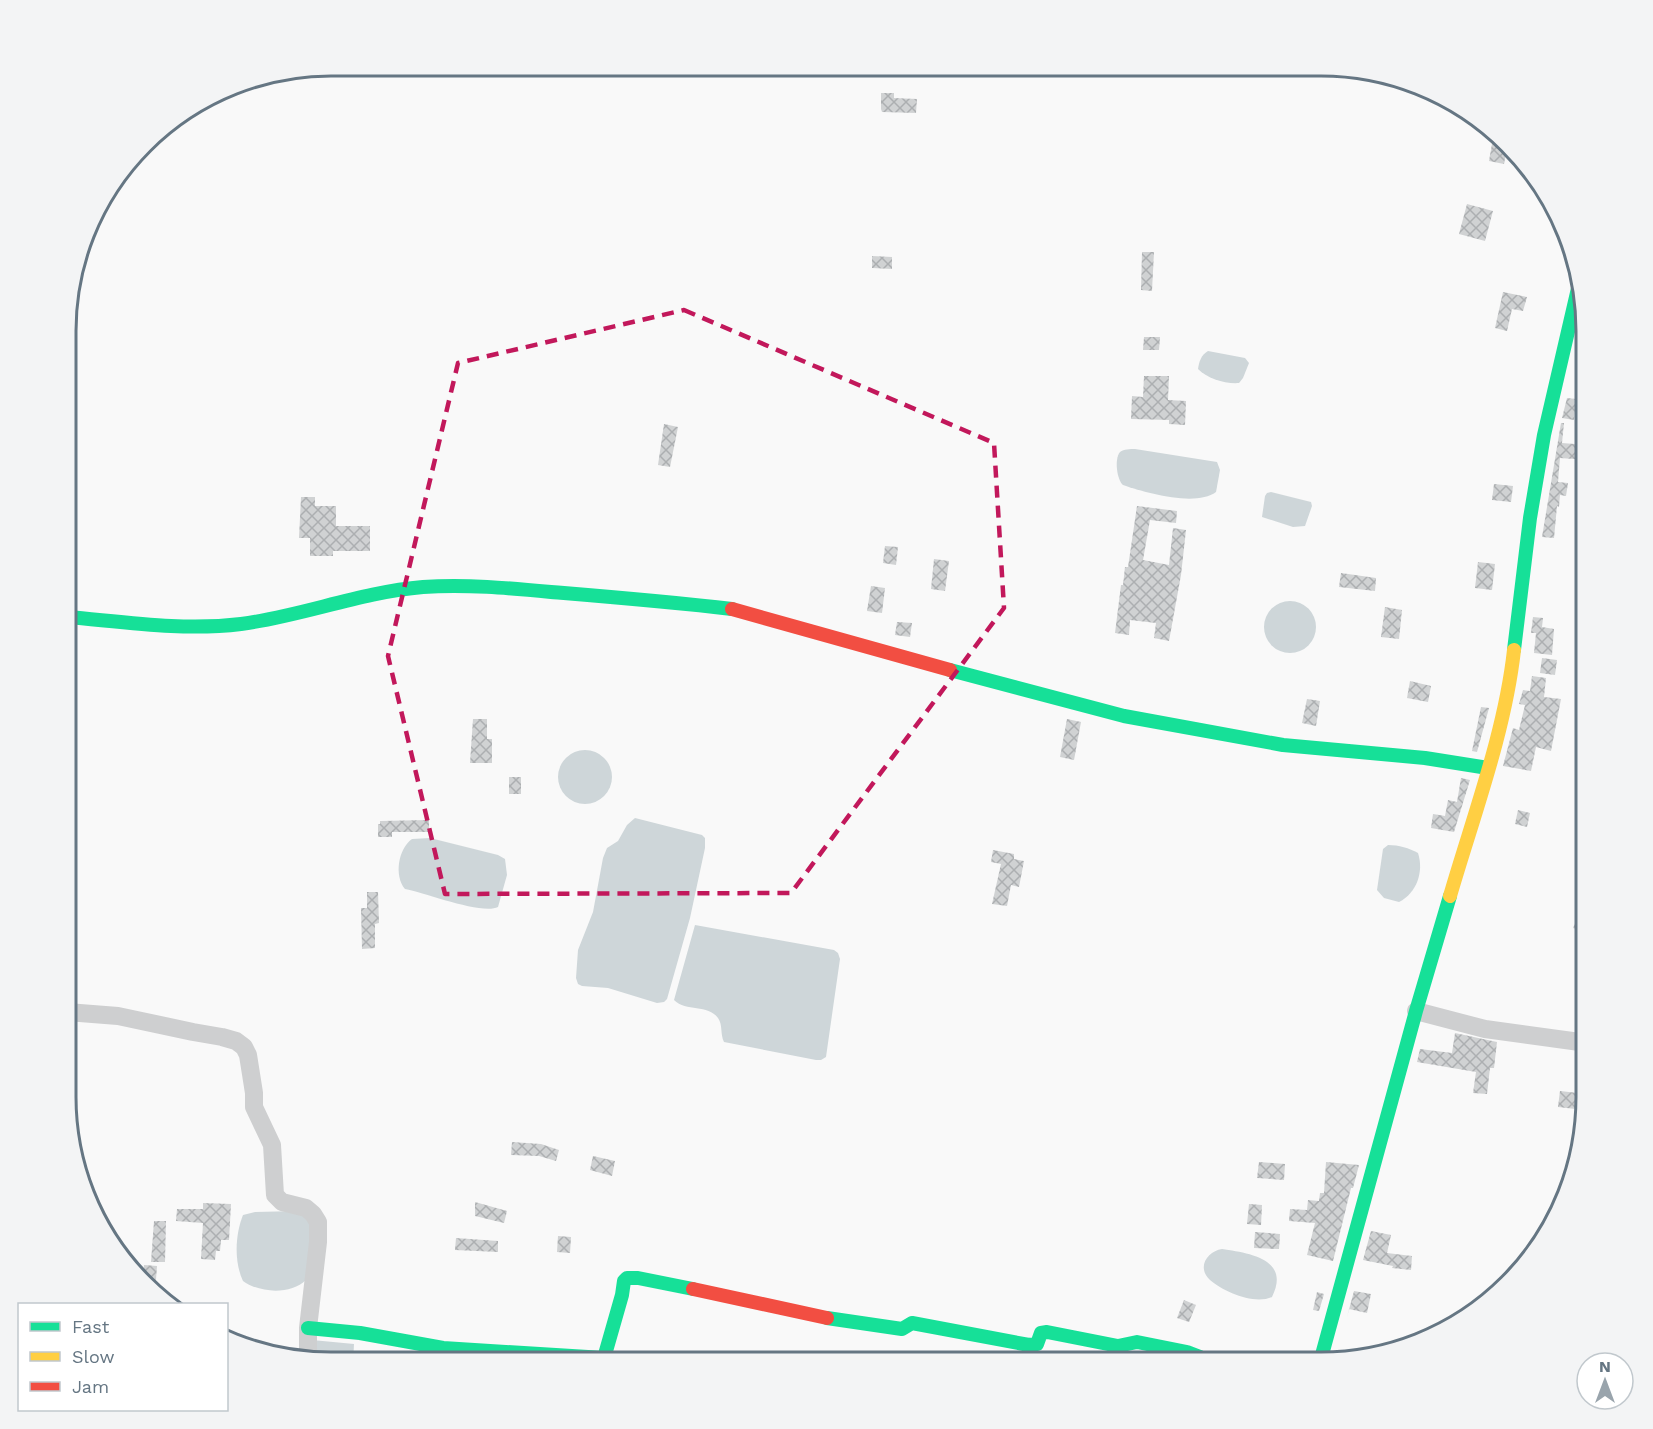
<svg xmlns="http://www.w3.org/2000/svg" width="1653" height="1429" font-family="'Work Sans',sans-serif">
<style>
.water{fill:#ced6d9}
.building{fill:url(#building-cross-hatch)}
.lines{fill:none;stroke-linecap:round;stroke-linejoin:round}
.street{stroke:#cecfd0;stroke-width:18}
.fast{stroke:#16e098;stroke-width:14}
.slow{stroke:#ffcf43;stroke-width:14}
.jam{stroke:#f24e42;stroke-width:14}
.marked{fill:none;stroke:#c2185b;stroke-width:4.5;stroke-dasharray:12 8;stroke-linejoin:round}
.rim{fill:none;stroke:#657683;stroke-width:3}
</style>
<defs>
<pattern id="building-cross-hatch" width="8" height="8" patternUnits="userSpaceOnUse" patternTransform="scale(1.5)"><rect width="8" height="8" fill="#d0d2d3"/><path d="M0 0l8 8M0 8l8-8" fill="none" stroke="#acafb1"/></pattern>
</defs>
<rect width="100%" height="100%" fill="#f9f9f9"/>
<g class="water">
<path d="M1208,351L1245,358L1249,363L1243,378L1239,383C1225,384 1208,379 1198,369C1199,362 1201,355 1208,351Z"/>
<path d="M1135,449L1217,462L1220,470L1216,492C1196,507 1146,493 1123,485C1117,480 1114,459 1120,452C1124,449 1130,449 1135,449Z"/>
<path d="M1271,492L1311,502L1312,506L1305,526L1293,527L1262,517L1265,496L1267,493Z"/>
<circle cx="1290" cy="627" r="26"/>
<circle cx="585" cy="777" r="27"/>
<path d="M635,818L702,835L705,838V848L690,918L667,999L664,1002L657,1003L608,988L582,986L578,984L576,978L578,950L593,912L603,858L607,848L618,841L627,825Z"/>
<path d="M430,838L498,855L505,859L507,875L498,907C482,915 426,893 405,889C394,876 398,849 412,839Z"/>
<path d="M1388,845C1399,845 1409,848 1418,853C1424,871 1417,893 1399,902L1384,898L1377,890L1383,849Z"/>
<path d="M695,925L834,950L838,953L840,959L826,1057L821,1060H816L724,1042C720,1034 723,1025 718,1018C708,1004 686,1012 674,1000Z"/>
<path d="M297,1211L313,1224L306,1280C291,1295 259,1293 243,1281C234,1262 235,1235 243,1215L255,1212Z"/>
<path d="M1222,1249C1249,1253 1291,1259 1272,1297C1254,1305 1224,1292 1210,1280C1196,1267 1208,1251 1222,1249Z"/>
<path d="M312,1340L354,1344L353,1363H332L311,1359Z"/>
</g>
<g class="building">
<path d="M881,93H894V98L917,99L916,113L882,112L881,109Z"/>
<path d="M1493,138L1508,143L1504,164L1489,161Z"/>
<path d="M1467,204L1493,211L1485,241L1459,234Z"/>
<path d="M1142,252H1154L1152,291L1141,290Z"/>
<path d="M872,256L892,257V269L872,268Z"/>
<path d="M1503,292L1527,297L1523,311L1512,309L1507,331L1495,328Z"/>
<path d="M1144,337H1160L1159,350H1143Z"/>
<path d="M1144,376H1169L1168,400L1186,401L1185,425L1169,424V420L1131,419L1132,396L1143,397Z"/>
<path d="M1567,398L1576,399L1574,420L1562,418Z"/>
<path d="M1561,423H1564L1562,443L1587,445V460L1560,458L1558,482L1568,483L1566,496L1560,495L1559,507L1557,506L1554,538L1542,537Z"/>
<path d="M664,424L678,427L670,467L658,465Z"/>
<path d="M1494,484L1513,486L1511,502L1492,500Z"/>
<path d="M301,497H315V506H336V526H370V551H333V556H310V538H299Z"/>
<path d="M1137,506L1177,511L1176,523L1150,520L1143,560L1169,565L1173,528L1186,530L1181,575L1169,641L1154,638L1156,623L1130,620L1129,635L1115,633L1121,585H1123L1125,567H1128Z"/>
<path d="M885,546L898,547L896,565L883,563Z"/>
<path d="M934,559L949,561L945,591L931,589Z"/>
<path d="M1478,562L1495,564L1492,590L1475,588Z"/>
<path d="M1341,573L1376,578L1375,591L1339,587Z"/>
<path d="M871,586L885,588L882,613L867,611Z"/>
<path d="M1385,607L1402,610L1399,639L1381,637Z"/>
<path d="M1533,617L1543,618L1542,627L1554,629L1552,655L1534,653L1536,633H1531Z"/>
<path d="M897,622L912,623L910,637L895,635Z"/>
<path d="M1542,658L1557,660L1555,675L1540,673Z"/>
<path d="M1532,676L1546,678L1544,697L1561,699L1551,751L1536,747L1531,771L1503,766L1513,728L1519,730L1525,705L1519,704L1523,690L1530,691Z"/>
<path d="M1410,681L1431,686L1428,702L1407,698Z"/>
<path d="M1307,699L1320,701L1316,726L1302,723Z"/>
<path d="M1481,707L1489,708L1477,752L1472,751Z"/>
<path d="M473,719H487V739H492V763H470Z"/>
<path d="M1067,719L1081,722L1074,760L1060,757Z"/>
<rect x="509" y="777" width="12" height="17"/>
<path d="M1461,778L1470,780L1454,832L1431,828L1433,814L1445,816L1448,800L1457,802Z"/>
<path d="M1518,810L1530,813L1527,827L1515,824Z"/>
<path d="M429,820V832H392V837H378V824H380V821Z"/>
<path d="M993,850L1014,854V859L1024,861L1019,887L1011,885L1007,906L992,904L1001,864L991,862Z"/>
<path d="M367,892H378L379,923L375,924V948L362,949L361,908H367Z"/>
<path d="M1587,896V933L1573,928Z"/>
<path d="M1455,1033L1497,1042L1494,1068H1490L1487,1094L1473,1093L1476,1072L1417,1062L1420,1049L1452,1053Z"/>
<path d="M1560,1091L1587,1094L1584,1110L1558,1107Z"/>
<path d="M512,1142L541,1144L559,1150L556,1161L539,1156L511,1155Z"/>
<path d="M593,1156L615,1161L612,1176L590,1170Z"/>
<path d="M1259,1162L1285,1164L1284,1180L1257,1178Z"/>
<path d="M1326,1162L1359,1165L1353,1188H1351L1333,1261L1307,1255L1315,1223L1289,1221L1290,1209L1307,1210L1308,1200L1319,1201L1320,1193H1324Z"/>
<path d="M475,1202L507,1211L504,1223L475,1216Z"/>
<path d="M203,1203L231,1204L229,1240H221L220,1251H216L215,1260L201,1259L203,1223L176,1221L177,1209H203Z"/>
<path d="M1249,1204L1262,1205L1261,1225L1247,1224Z"/>
<path d="M154,1221H166L165,1262H151Z"/>
<path d="M1371,1231L1391,1235L1387,1253L1412,1256L1411,1270L1392,1268L1393,1266L1363,1260Z"/>
<path d="M1255,1232L1280,1234L1279,1249L1254,1248Z"/>
<path d="M558,1236L571,1237L570,1253L557,1252Z"/>
<path d="M456,1238L498,1241V1252L455,1250Z"/>
<path d="M144,1265L157,1266L155,1293L143,1284Z"/>
<path d="M1354,1291L1371,1294L1367,1313L1349,1309L1347,1317Z"/>
<path d="M1317,1292L1324,1294L1319,1311L1313,1310Z"/>
<path d="M1184,1300L1196,1305L1189,1322L1177,1318Z"/>
<path d="M1338,1350L1343,1351L1341,1362H1335Z"/>
</g>
<g class="lines">
<g class="street">
<path d="M1416,1011L1485,1029L1587,1043"/>
<path d="M67,1012L118,1016L193,1032L222,1037L236,1041L244,1047L248,1055L254,1093V1107L272,1145L275,1195L282,1202L306,1208L313,1214L318,1222V1242L308,1328V1358"/>
</g>
<g class="fast">
<path d="M68,617C125,622 183,631 241,624C302,616 361,592 423,587C465,584 509,588 551,592C611,597 672,602 732,609"/>
<path d="M1514,650L1530,518L1544,435L1579,284"/>
<path d="M950,670L1124,716L1283,745L1425,758L1488,768"/>
<path d="M827,1318L902,1329L912,1323L1029,1345L1037,1344L1041,1333L1047,1332L1118,1346L1137,1342L1187,1352L1200,1357L1205,1362"/>
<path d="M308,1328L360,1333L443,1348L604,1358L622,1295L624,1281L627,1278H638L693,1289"/>
<path d="M1320,1362L1416,1011L1450,896"/>
</g>
<path class="slow" d="M1450,896C1473,817 1505,732 1514,650"/>
<g class="jam">
<path d="M732,609L950,670"/>
<path d="M693,1289L827,1318"/>
</g>
</g>
<path class="marked" d="M684,310L994,443L1004,608L791,893L445,894L388,656L458,363Z"/>
<path d="M0 0H1653V1429H0ZM331 76H1321A255 255 0 0 1 1576 331V1097A255 255 0 0 1 1321 1352H331A255 255 0 0 1 76 1097V331A255 255 0 0 1 331 76Z" fill="#f3f4f5" fill-rule="evenodd"/>
<path class="rim" d="M331 76H1321A255 255 0 0 1 1576 331V1097A255 255 0 0 1 1321 1352H331A255 255 0 0 1 76 1097V331A255 255 0 0 1 331 76Z"/>
<rect x="18" y="1303" width="210" height="108" fill="#ffffff" stroke="#c1c8cd" stroke-width="1.5"/>
<rect x="30" y="1322" width="30" height="9" fill="#16e098" stroke="#c1c8cd" stroke-width="1.5"/>
<text x="72" y="1333" font-size="18" fill="#657683">Fast</text>
<rect x="30" y="1352" width="30" height="9" fill="#ffcf43" stroke="#c1c8cd" stroke-width="1.5"/>
<text x="72" y="1363" font-size="18" fill="#657683">Slow</text>
<rect x="30" y="1382" width="30" height="9" fill="#f24e42" stroke="#c1c8cd" stroke-width="1.5"/>
<text x="72" y="1393" font-size="18" fill="#657683">Jam</text>
<g transform="translate(1605 1381)"><circle r="28" fill="#ffffff" stroke="#c1c8cd" stroke-width="1.5"/>
<path d="M0-4.5L10 22L0 15L-10 22Z" fill="#99a4ac"/>
<text y="-9" font-size="16" font-weight="bold" text-anchor="middle" fill="#657683">N</text>
</g>
</svg>
